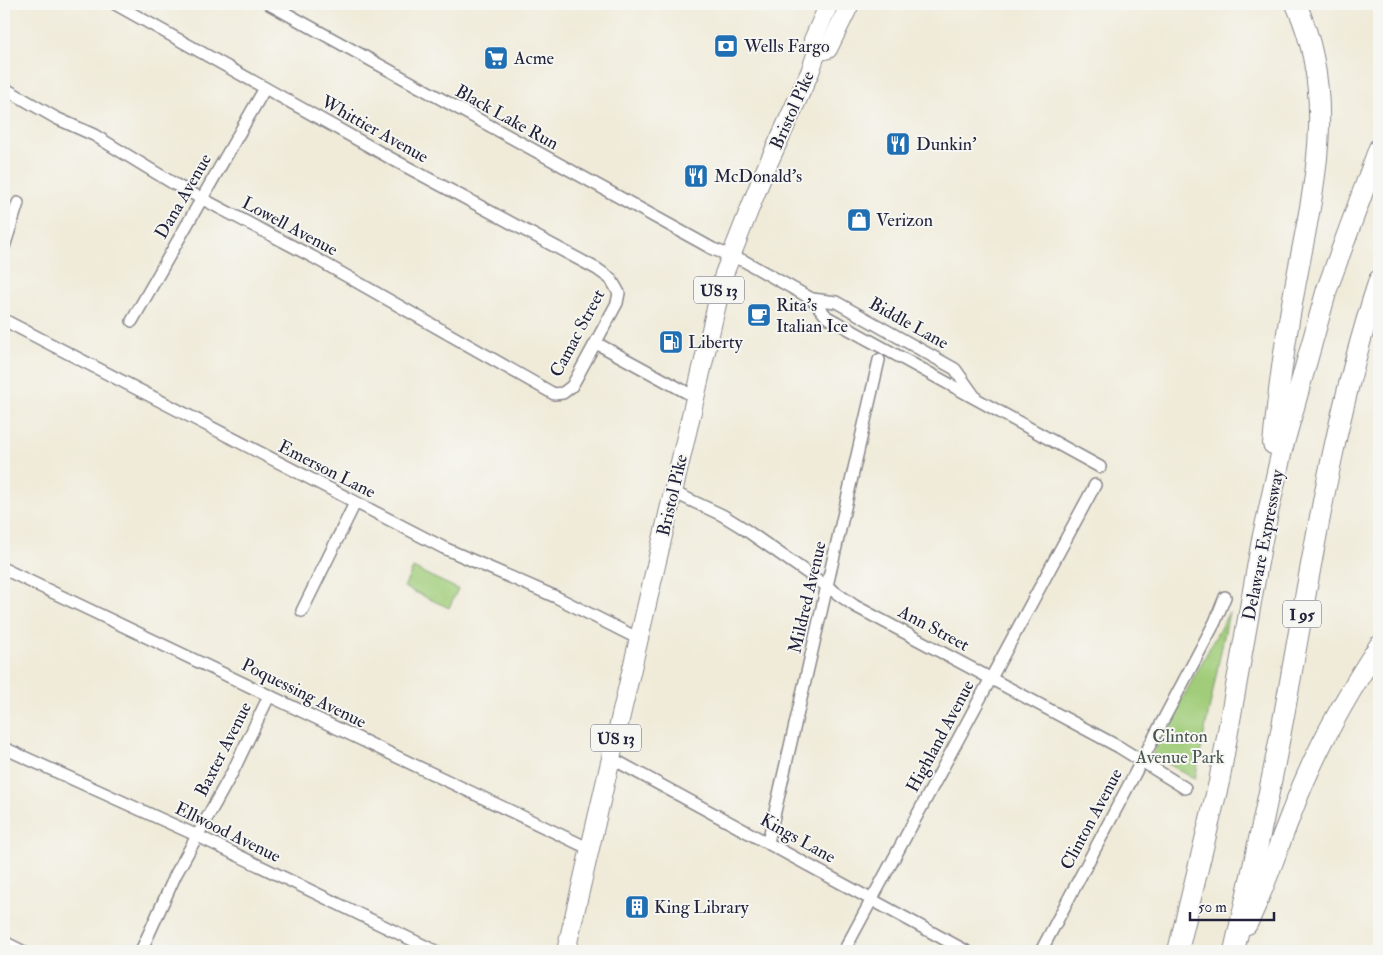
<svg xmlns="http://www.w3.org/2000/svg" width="1383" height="955" font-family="'IM FELL Double Pica',serif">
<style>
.green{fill:#a1cd7a;stroke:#62785a}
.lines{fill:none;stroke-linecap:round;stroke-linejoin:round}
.street-casing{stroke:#89868a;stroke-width:14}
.primary-casing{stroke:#89868a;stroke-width:20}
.highway-casing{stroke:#89868a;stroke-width:22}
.street{stroke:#fff;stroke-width:11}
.primary{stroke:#fff;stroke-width:18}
.highway{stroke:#fff;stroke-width:20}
.labels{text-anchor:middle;stroke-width:4;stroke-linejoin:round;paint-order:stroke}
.shield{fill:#f6f6f2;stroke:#626272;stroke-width:1}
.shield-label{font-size:16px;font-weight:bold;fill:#22223b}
.poi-label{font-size:18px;fill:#22223b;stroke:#f6f6f2;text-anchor:start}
.street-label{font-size:18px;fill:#22223b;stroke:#f6f6f2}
.park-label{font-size:18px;fill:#48554e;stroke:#f6f6f2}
</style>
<rect width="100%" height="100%" fill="#f6f6f2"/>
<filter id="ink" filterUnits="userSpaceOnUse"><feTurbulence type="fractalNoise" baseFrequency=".02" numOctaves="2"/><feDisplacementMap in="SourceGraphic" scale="10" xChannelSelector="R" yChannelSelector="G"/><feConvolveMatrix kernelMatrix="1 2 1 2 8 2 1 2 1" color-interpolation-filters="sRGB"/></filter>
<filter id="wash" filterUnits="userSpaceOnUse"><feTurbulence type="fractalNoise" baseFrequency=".0096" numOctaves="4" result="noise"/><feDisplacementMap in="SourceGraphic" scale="20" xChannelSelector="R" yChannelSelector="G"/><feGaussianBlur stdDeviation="1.12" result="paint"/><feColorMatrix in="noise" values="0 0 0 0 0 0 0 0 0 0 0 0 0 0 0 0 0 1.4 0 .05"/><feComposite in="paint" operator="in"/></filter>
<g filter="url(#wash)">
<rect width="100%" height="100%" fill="#f0ebd9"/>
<g class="green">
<path d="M413,568L458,589L449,608L404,587Z"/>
<path d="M1229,612L1195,779L1152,755Z"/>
</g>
</g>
<g filter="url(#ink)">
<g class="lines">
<defs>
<g id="street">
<path d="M269,4L713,249L744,261L812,299L836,302L955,369L975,397"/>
<path d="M4,88L56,118L94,135L176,185L313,257L554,394L563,393L572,386L617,303L619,293L611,279L597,269L392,159L115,4"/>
<path d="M4,247L18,203"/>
<path d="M812,299L827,317L1100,467"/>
<path d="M4,320L444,548L556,597L639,639"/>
<path d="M132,321L265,88"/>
<path d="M596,343L695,397"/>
<path d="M673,492L722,515L740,526L855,606L1119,747L1185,788"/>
<path d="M4,569L590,849"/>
<path d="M302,611L355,503"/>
<path d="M4,748L198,836L435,951"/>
<path d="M611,758L966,951"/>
<path d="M768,842L879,360"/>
<path d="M4,942L22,951"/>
<path d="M141,951L176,874L233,771L269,696"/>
<path d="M844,951L1095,485"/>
<path d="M1041,951L1215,622L1225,597"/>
</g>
<g id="primary">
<path d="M817,52L828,49L850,4"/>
<path d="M566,951L724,274L763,175L810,72L817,52L813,40L829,4"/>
</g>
<g id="highway">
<path d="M1273,444C1278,395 1284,346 1293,298C1311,196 1340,102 1296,4"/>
<path d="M1247,924C1265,888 1276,851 1291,814C1313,755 1344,699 1379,646"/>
<path d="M1178,951L1219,782L1262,540L1282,450L1327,289L1379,148"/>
<path d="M1234,951C1251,877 1268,802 1282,726C1310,575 1331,426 1379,280"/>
</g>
</defs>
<use href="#street" class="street-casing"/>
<use href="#primary" class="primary-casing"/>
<use href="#highway" class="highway-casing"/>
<use href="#street" class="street"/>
<use href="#primary" class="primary"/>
<use href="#highway" class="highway"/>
</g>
</g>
<defs>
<symbol id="bank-square" viewBox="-11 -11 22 22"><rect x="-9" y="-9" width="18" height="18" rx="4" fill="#1f6fb2" stroke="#f6f6f2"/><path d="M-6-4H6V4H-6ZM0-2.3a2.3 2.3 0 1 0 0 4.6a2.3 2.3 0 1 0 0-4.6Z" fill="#fff"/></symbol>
<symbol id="supermarket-square" viewBox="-11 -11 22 22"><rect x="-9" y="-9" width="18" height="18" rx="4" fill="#1f6fb2" stroke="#f6f6f2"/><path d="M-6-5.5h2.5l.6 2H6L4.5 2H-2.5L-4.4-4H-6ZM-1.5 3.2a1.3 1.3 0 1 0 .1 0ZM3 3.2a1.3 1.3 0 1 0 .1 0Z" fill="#fff"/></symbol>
<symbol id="restaurant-square" viewBox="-11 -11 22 22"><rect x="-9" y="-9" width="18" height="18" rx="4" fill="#1f6fb2" stroke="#f6f6f2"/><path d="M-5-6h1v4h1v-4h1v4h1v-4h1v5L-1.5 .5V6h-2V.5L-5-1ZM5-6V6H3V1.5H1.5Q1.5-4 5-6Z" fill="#fff"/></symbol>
<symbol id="shop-square" viewBox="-11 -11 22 22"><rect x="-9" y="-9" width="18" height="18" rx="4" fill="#1f6fb2" stroke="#f6f6f2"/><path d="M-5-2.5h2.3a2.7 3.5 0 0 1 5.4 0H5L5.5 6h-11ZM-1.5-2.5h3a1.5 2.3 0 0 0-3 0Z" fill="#fff"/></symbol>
<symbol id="cafe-square" viewBox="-11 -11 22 22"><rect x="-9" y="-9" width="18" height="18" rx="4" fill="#1f6fb2" stroke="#f6f6f2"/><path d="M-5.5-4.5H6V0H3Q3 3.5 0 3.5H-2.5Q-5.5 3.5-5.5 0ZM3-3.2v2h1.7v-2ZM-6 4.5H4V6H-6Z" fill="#fff"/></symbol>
<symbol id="fuel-square" viewBox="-11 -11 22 22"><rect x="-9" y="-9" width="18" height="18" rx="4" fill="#1f6fb2" stroke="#f6f6f2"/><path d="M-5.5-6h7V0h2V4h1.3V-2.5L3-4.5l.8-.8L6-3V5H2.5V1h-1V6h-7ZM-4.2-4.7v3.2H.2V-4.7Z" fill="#fff"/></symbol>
<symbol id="building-square" viewBox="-11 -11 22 22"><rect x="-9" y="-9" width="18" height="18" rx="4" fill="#1f6fb2" stroke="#f6f6f2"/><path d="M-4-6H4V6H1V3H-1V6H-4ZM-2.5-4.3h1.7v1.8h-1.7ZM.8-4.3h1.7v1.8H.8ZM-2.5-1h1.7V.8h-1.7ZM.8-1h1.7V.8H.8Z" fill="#fff"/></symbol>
</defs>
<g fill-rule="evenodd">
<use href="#bank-square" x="712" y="32" width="28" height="28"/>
<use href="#supermarket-square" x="482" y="44" width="28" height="28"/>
<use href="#restaurant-square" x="884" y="130" width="28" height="28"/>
<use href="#restaurant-square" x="682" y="162" width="28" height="28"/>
<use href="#shop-square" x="845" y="206" width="28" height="28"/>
<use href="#cafe-square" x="745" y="301" width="28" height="28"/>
<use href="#fuel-square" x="657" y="328" width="28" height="28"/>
<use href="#building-square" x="623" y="893" width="28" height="28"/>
</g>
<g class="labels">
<g class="shield">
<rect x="694" y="276.5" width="50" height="27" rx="4"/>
<rect x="1283" y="600.5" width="38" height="27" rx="4"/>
<rect x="591" y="724.5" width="50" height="27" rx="4"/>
</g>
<g class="shield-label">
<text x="719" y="296">US 13</text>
<text x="1302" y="620">I 95</text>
<text x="616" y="744">US 13</text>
</g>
<g class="poi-label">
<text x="744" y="52">Wells Fargo</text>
<text x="514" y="64">Acme</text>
<text x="916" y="150">Dunkin'</text>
<text x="714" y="182">McDonald's</text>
<text x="876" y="226">Verizon</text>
<text x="776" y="311">Rita's<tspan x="776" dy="21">Italian Ice</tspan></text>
<text x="688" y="348">Liberty</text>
<text x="654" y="913">King Library</text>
</g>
<g class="street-label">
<text transform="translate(792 110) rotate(-66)" y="6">Bristol Pike</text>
<text transform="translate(507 117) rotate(29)" y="6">Black Lake Run</text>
<text transform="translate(375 129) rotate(29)" y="6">Whittier Avenue</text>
<text transform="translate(183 196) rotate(-60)" y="6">Dana Avenue</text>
<text transform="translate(290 226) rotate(28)" y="6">Lowell Avenue</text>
<text transform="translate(909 323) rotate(29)" y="6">Biddle Lane</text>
<text transform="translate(577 333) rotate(-62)" y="6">Camac Street</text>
<text transform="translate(327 469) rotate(27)" y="6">Emerson Lane</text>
<text transform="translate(672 495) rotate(-77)" y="6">Bristol Pike</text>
<text transform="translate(1263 545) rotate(-79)" y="6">Delaware Expressway</text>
<text transform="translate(807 597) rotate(-77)" y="6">Mildred Avenue</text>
<text transform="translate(934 628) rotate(28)" y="6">Ann Street</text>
<text transform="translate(304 693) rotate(26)" y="6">Poquessing Avenue</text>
<text transform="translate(940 736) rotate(-62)" y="6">Highland Avenue</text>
<text transform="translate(223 749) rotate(-63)" y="6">Baxter Avenue</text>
<text transform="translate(1091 819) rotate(-62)" y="6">Clinton Avenue</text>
<text transform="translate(228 832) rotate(26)" y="6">Ellwood Avenue</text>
<text transform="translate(798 838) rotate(29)" y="6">Kings Lane</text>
</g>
<g class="park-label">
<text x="1180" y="742">Clinton<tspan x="1180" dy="21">Avenue Park</tspan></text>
</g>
</g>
<rect width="1383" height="955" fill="none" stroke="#f6f6f2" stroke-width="20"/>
<path d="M1190 912v8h84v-8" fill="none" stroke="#22223b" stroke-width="2.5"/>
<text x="1198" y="912" font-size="15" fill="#22223b" stroke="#f6f6f2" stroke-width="4" paint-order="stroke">50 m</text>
</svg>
